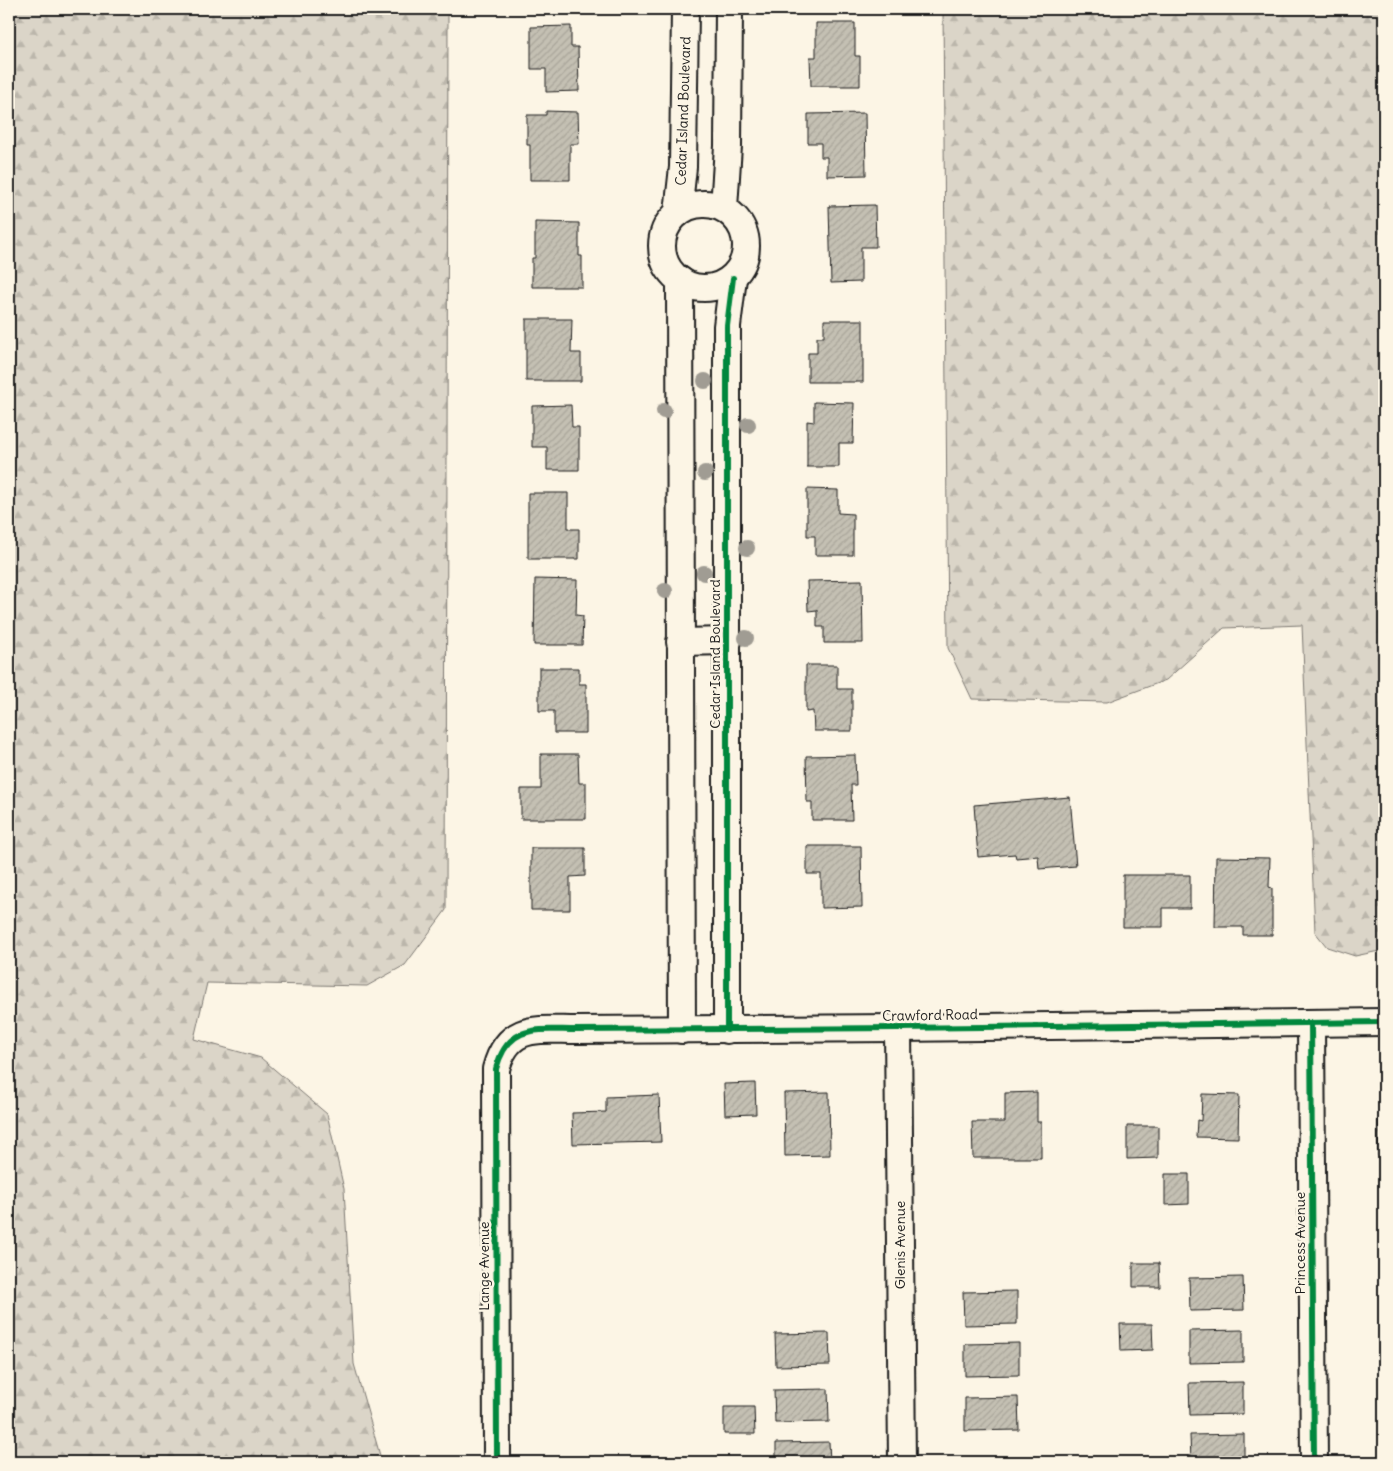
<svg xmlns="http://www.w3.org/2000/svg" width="1393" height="1471" font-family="Delius,sans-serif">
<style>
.forest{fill:url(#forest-firs);stroke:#7c7872}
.building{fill:url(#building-hatch);stroke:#1c1c1c}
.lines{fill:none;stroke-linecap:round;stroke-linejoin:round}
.minor-casing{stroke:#1c1c1c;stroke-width:30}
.minor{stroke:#fcf5e5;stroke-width:26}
.cycleway-casing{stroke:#fcf5e5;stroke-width:9}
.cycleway{stroke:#00873e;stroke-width:6}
.tree{fill:#a09c93}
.labels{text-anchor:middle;stroke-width:5;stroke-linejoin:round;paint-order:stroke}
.street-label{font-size:14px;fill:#1c1c1c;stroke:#fcf5e5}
</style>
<defs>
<pattern id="forest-firs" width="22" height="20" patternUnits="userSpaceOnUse" patternTransform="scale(1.25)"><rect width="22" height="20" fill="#dbd5c8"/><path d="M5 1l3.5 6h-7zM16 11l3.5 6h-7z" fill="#bbb6ab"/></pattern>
<pattern id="building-hatch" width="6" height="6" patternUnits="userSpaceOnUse" patternTransform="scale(1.25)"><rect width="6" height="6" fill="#c4c0b3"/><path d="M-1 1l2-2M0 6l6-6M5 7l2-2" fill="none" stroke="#a8a499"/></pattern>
</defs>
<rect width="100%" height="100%" fill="#fcf5e5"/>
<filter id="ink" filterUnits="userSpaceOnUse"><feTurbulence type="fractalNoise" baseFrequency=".02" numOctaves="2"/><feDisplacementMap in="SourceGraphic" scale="10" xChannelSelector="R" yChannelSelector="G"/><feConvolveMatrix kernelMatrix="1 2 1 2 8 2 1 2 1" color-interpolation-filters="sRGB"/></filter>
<g filter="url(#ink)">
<g class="forest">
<path d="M9,9H448L446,910L405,965L367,986L207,983L194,1039L261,1058L327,1114L344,1189L354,1364L381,1459L380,1462H9Z"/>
<path d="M943,9H1384V950L1355,956L1327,947L1315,932L1302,625L1224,628L1166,680L1107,702L972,699L948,648Z"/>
</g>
<g class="building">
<path d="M816,23H855V56H860V86H811L810,57H816Z"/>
<path d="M571,26V47H578L579,91L546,92V69H531V27Z"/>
<path d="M546,111L578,112L579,144H570V180H530V145H527V115H546Z"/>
<path d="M865,113L866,175L827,176V157H821V143H808V114Z"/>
<path d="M875,205L876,247H861V282L831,283L829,206Z"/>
<path d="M535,222L579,223V256H582V287H532V258H535Z"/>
<path d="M526,319H572L571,353H581V381H526Z"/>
<path d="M824,320H863V382H808V353H817V337H824Z"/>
<path d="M814,402L854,403L853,443H839V467H807V421L814,422Z"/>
<path d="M571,405L572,427H579V470H547V447H532V406Z"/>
<path d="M807,489L838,490V513L853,514V555H815V536H807Z"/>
<path d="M528,493H568V529H579V559H528Z"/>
<path d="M535,579L577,580L576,615L583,616L582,645H534Z"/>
<path d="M862,580L863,643H824V627H817V610L808,611L807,581Z"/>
<path d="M806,665H837V689H852V731H814L813,711L806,712Z"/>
<path d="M539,668H579V684H586V733H554V711H539Z"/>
<path d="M541,754H578L579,783H586V819H521V789H541Z"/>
<path d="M855,755L856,785H851L852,820H812V802H807L806,756Z"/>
<path d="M1070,797L1076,866L1039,869L1038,856L1016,858L1015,854L978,857L974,805Z"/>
<path d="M807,846H861L862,907L821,908V874H807Z"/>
<path d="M531,848H585V876L570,877V910H531Z"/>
<path d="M1216,857L1270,858L1269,887L1272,888V935H1243V927H1215Z"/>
<path d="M1123,875H1190V908H1163V927H1123Z"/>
<path d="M755,1083L756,1114L725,1115L724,1084Z"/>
<path d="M829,1092L830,1155L785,1156L784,1093Z"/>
<path d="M1037,1092V1122H1041V1158H973L972,1122H1005V1093Z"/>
<path d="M1202,1094L1239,1095L1238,1138L1196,1137L1197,1120L1201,1121Z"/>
<path d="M1384,1094V1156H1378V1119H1384Z"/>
<path d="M659,1095L661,1142L573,1144L572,1113L606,1112V1097Z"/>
<path d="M1127,1126H1158V1158L1127,1159Z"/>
<path d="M1165,1174H1189V1204L1165,1205Z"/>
<path d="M1133,1263H1159L1160,1287H1133Z"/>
<path d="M1243,1277L1244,1310L1190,1311L1189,1278Z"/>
<path d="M1017,1291V1324L964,1325L963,1292Z"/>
<path d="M1120,1324H1152L1153,1350L1121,1351Z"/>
<path d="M1243,1330V1362L1189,1363V1331Z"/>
<path d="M829,1333L830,1365L776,1366L775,1334Z"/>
<path d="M1019,1343V1375L965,1376V1344Z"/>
<path d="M1243,1382V1414L1190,1415L1189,1383Z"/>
<path d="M828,1389L829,1422L775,1423L774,1390Z"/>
<path d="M1018,1397L1019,1430L965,1431V1398Z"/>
<path d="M724,1407H754L755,1434H724Z"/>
<path d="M1244,1434V1462H1191L1190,1435Z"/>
<path d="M829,1442L830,1462H776V1443Z"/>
<path d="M711,1457L740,1458V1462H711Z"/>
</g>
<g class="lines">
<defs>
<g id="minor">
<circle cx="704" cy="246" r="42"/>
<path d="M724,208L728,146L729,9"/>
<path d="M678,213L683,167L685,9"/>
<path d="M680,280L682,1030"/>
<path d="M680,642L728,641"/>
<path d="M1311,1023L1314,1462"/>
<path d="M898,1028L902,1462"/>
<path d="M727,1030V326L733,278"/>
<path d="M497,1462L496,1069C508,1023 538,1030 576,1030L898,1028L1384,1022"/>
</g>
</defs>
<use href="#minor" class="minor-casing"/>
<use href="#minor" class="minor"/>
<defs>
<g id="cycleway">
<path d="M1311,1023L1314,1462"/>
<path d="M727,1030V326L733,278"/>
<path d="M497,1462L496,1069C508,1023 538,1030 576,1030L898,1028L1384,1022"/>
</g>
</defs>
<use href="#cycleway" class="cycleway-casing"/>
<use href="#cycleway" class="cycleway"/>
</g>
<g class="tree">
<circle cx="705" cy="381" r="8"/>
<circle cx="664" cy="411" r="8"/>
<circle cx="748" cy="425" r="8"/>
<circle cx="705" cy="473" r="8"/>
<circle cx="747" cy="548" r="8"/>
<circle cx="704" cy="573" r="8"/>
<circle cx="665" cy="591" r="8"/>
<circle cx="746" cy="638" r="8"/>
</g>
</g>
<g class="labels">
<g class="street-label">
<text transform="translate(683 111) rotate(-88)" y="5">Cedar Island Boulevard</text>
<text transform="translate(715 654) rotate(-90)" y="5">Cedar Island Boulevard</text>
<text transform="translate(930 1015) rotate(-1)" y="5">Crawford Road</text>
<text transform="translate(1300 1243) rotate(-90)" y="5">Princess Avenue</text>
<text transform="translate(900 1245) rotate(-90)" y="5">Glenis Avenue</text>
<text transform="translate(484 1266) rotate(-90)" y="5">Lange Avenue</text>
</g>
</g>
<rect width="1393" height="1471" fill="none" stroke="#fcf5e5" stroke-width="30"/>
<rect x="15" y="15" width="1363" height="1441" fill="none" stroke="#1c1c1c" stroke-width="2" filter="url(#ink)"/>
</svg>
